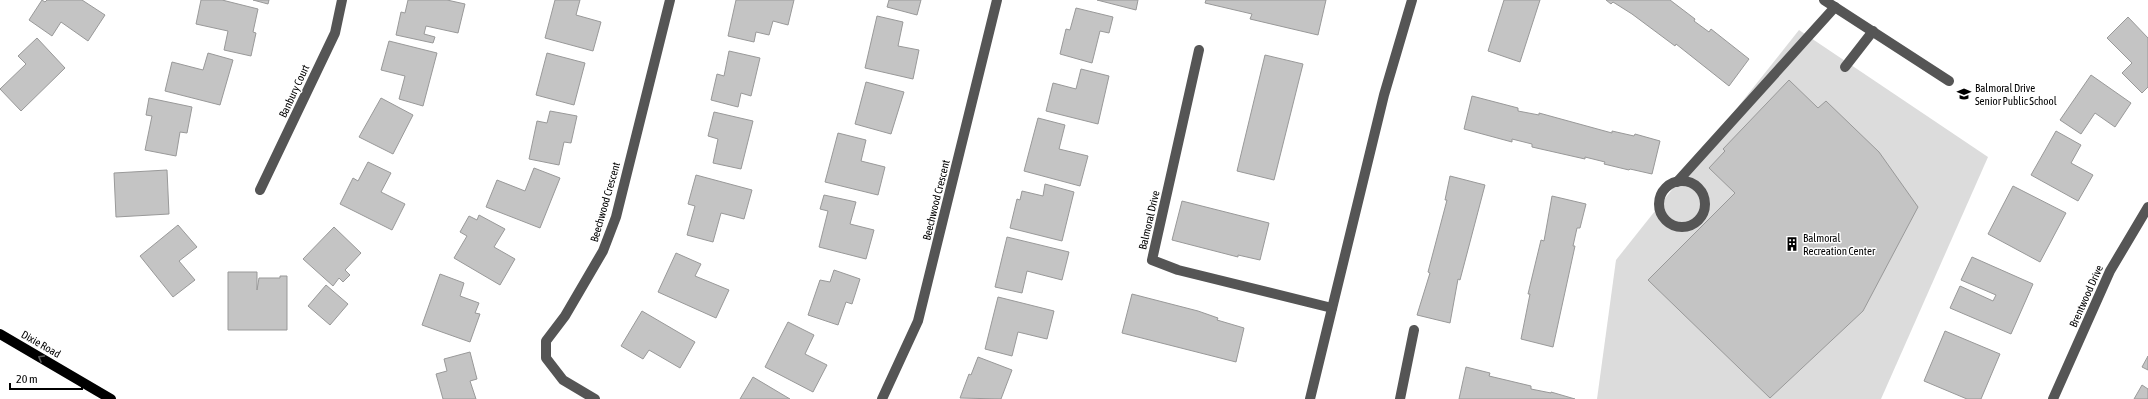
<svg xmlns="http://www.w3.org/2000/svg" width="2148" height="399" font-family="'Asap Condensed',sans-serif">
<style>
.green{fill:#dcdcdc}
.building{fill:#c4c4c4;stroke:#999}
.lines{fill:none;stroke-linecap:round;stroke-linejoin:round}
.minor{stroke:#555;stroke-width:10}
.major{stroke:#000;stroke-width:10}
.oneway{stroke:#595959}
.labels{text-anchor:middle;stroke-width:3;stroke-linejoin:round;paint-order:stroke}
.poi-label{font-size:11px;fill:#000;stroke:#fff;text-anchor:start}
.street-label{font-size:11px;fill:#000;stroke:#fff}
</style>
<rect width="100%" height="100%" fill="#fff"/>
<path class="green" d="M1799,30L1988,157L1881,399H1597L1616,260Z"/>
<g class="building">
<path d="M42,0L45,2L47,0H82L105,15L88,41L61,22L52,36L29,20Z"/>
<path d="M201,0H222L258,9L253,32L256,33L251,56L224,50L228,31L196,24Z"/>
<path d="M253,0H269L268,4Z"/>
<path d="M408,0H447L465,4L458,33L426,26L424,34L435,37L433,43L396,35L401,12L405,13Z"/>
<path d="M555,0H580L576,15L601,22L593,51L545,38Z"/>
<path d="M736,0H794L788,25L773,21L769,35L756,32L754,42L728,36Z"/>
<path d="M889,0H921L917,15L887,7Z"/>
<path d="M1097,0H1138L1136,10Z"/>
<path d="M1206,0H1326L1318,35L1250,19L1252,14L1205,3Z"/>
<path d="M1504,0H1540L1520,62L1488,51Z"/>
<path d="M1606,0H1670L1695,19L1694,21L1709,32L1711,29L1749,59L1729,86L1676,44L1675,46L1632,14L1613,2L1611,4Z"/>
<path d="M1076,8L1113,17L1109,33L1100,31L1092,63L1060,54L1066,29L1070,30Z"/>
<path d="M877,16L903,22L898,46L919,50L913,79L865,68Z"/>
<path d="M2128,17L2148,38V87L2142,93L2122,73L2132,63L2107,38Z"/>
<path d="M37,38L65,68L21,111L0,89L26,64L18,56Z"/>
<path d="M389,41L437,53L423,106L399,99L405,76L381,70Z"/>
<path d="M729,51L760,58L751,96L741,93L738,107L711,100L717,74L724,76Z"/>
<path d="M208,53L233,60L220,105L165,91L172,62L203,70Z"/>
<path d="M547,53L585,63L574,105L536,95Z"/>
<path d="M1265,55L1303,64L1274,180L1237,171Z"/>
<path d="M1081,69L1109,76L1098,124L1046,111L1053,83L1076,89Z"/>
<path d="M2091,75L2131,103L2115,127L2095,113L2081,134L2060,120Z"/>
<path d="M1789,80L1818,108L1826,101L1879,152L1918,207L1863,311L1770,398L1648,280L1735,193L1709,168L1725,151L1723,149Z"/>
<path d="M866,82L904,92L891,134L855,124Z"/>
<path d="M1472,96L1518,108V111L1539,115V113L1612,133V131L1634,136L1635,134L1660,141L1652,174L1630,169L1629,170L1604,164L1605,162L1585,157V159L1532,147V144L1512,139V142L1464,129Z"/>
<path d="M149,98L192,107L187,133L180,132L176,156L145,150L152,116L146,115Z"/>
<path d="M381,98L413,115L393,154L359,137Z"/>
<path d="M550,111L577,116L571,143L564,142L559,165L529,159L537,121L547,123Z"/>
<path d="M714,112L753,121L741,169L713,163L718,139L708,136Z"/>
<path d="M1038,118L1065,125L1059,149L1088,156L1080,186L1024,171Z"/>
<path d="M2056,131L2081,145L2071,163L2093,175L2078,201L2031,175Z"/>
<path d="M838,133L866,140L861,161L885,167L878,195L825,182Z"/>
<path d="M368,162L391,173L381,192L405,204L392,230L340,204L353,178L358,181Z"/>
<path d="M534,168L560,178L540,228L486,207L497,180L525,191Z"/>
<path d="M167,170L169,214L116,217L114,173Z"/>
<path d="M696,175L752,190L744,219L721,213L713,242L687,235L695,206L688,204Z"/>
<path d="M1450,176L1485,185L1460,280L1458,279L1450,323L1417,315L1430,273L1428,272L1447,200H1445Z"/>
<path d="M1045,184L1074,192L1062,241L1010,228L1017,199L1020,200L1022,191L1043,196Z"/>
<path d="M2013,186L2066,213L2040,262L1988,234Z"/>
<path d="M824,195L856,202L850,224L874,230L866,259L819,247L828,211L820,209Z"/>
<path d="M1552,196L1586,204L1580,228H1577L1573,246H1575L1553,347L1521,339L1530,294H1528L1541,240L1544,241Z"/>
<path d="M1182,201L1269,223L1260,260L1238,255V257L1172,240Z"/>
<path d="M479,215L505,229L494,247L515,259L500,285L454,258L467,236L460,232L469,216L477,220Z"/>
<path d="M178,225L197,247L179,261L195,280L173,297L140,256Z"/>
<path d="M334,227L361,253L345,270L350,275L343,282L339,278L333,286L303,259Z"/>
<path d="M1007,237L1069,252L1062,280L1027,271L1022,293L995,287Z"/>
<path d="M676,253L701,264L695,276L729,290L716,318L658,292Z"/>
<path d="M1972,257L2033,284L2011,334L1950,308L1960,286L1993,301L1996,295L1961,280Z"/>
<path d="M834,270L860,279L852,304L846,302L838,325L808,315L820,280L830,282Z"/>
<path d="M228,272H257V290L259,278H280V276H287V330H228Z"/>
<path d="M440,274L464,283L460,296L479,303L475,313L480,314L470,342L422,325Z"/>
<path d="M326,285L348,304L330,325L308,306Z"/>
<path d="M1132,294L1198,311L1218,318L1217,320L1244,328L1236,362L1122,333Z"/>
<path d="M998,297L1054,311L1047,339L1018,332L1012,356L985,349Z"/>
<path d="M642,311L695,342L680,368L649,350L643,359L621,346Z"/>
<path d="M788,322L814,335L805,354L827,365L813,392L765,367Z"/>
<path d="M1945,331L2000,354L1981,399H1967L1924,381Z"/>
<path d="M470,352L477,379L470,381L476,399H443L436,374L447,371L444,359Z"/>
<path d="M2148,356V370L2142,367Z"/>
<path d="M978,357L1012,370L1001,399L960,398L969,374L971,375Z"/>
<path d="M1466,367L1490,373L1489,376L1531,386V389L1551,393V392L1575,399H1459Z"/>
<path d="M753,377L790,399H740Z"/>
<path d="M2142,385L2148,389V399H2134Z"/>
</g>
<g class="lines">
<g class="minor">
<path d="M1824,0L1949,81"/>
<path d="M1199,50L1152,260L1178,270L1332,308"/>
<path d="M1845,67L1873,31"/>
<circle cx="1682" cy="204" r="23"/>
<path d="M1677,182L1835,7"/>
<path d="M260,190L335,33L342,0"/>
<path d="M595,399L563,380L546,358V341L565,316L603,251L616,217L670,0"/>
<path d="M882,399L918,321L997,0"/>
<path d="M1310,399L1384,95L1412,0"/>
<path d="M1400,399L1414,330"/>
<path d="M2053,399L2110,271L2148,207"/>
</g>
<path class="major" d="M0,334L111,399"/>
</g>
<defs><path id="oneway-chevron" d="M-2-3.5L2.5 0L-2 3.5" fill="none" stroke-width="1.6" stroke-linecap="round" stroke-linejoin="round"/></defs>
<use class="oneway" href="#oneway-chevron" transform="translate(41 358) rotate(-150)"/>
<defs>
<symbol id="school-bare" viewBox="-9 -9 18 18"><path d="M0-5L7-2L0 1L-7-2ZM-4 1L0 2.5L4 1V4Q0 6-4 4Z" fill="#000" stroke="#fff" stroke-width="2.5" paint-order="stroke"/></symbol>
<symbol id="building-bare" viewBox="-9 -9 18 18"><path d="M-4-6H4V6H1V3H-1V6H-4ZM-2.5-4.3h1.7v1.8h-1.7ZM.8-4.3h1.7v1.8H.8ZM-2.5-1h1.7V.8h-1.7ZM.8-1h1.7V.8H.8Z" fill="#000" stroke="#fff" stroke-width="2.5" paint-order="stroke"/></symbol>
</defs>
<g fill-rule="evenodd">
<use href="#school-bare" x="1954" y="84" width="20" height="20"/>
<use href="#building-bare" x="1782" y="234" width="20" height="20"/>
</g>
<g class="labels">
<g class="poi-label">
<text x="1975" y="92">Balmoral Drive<tspan x="1975" dy="13">Senior Public School</tspan></text>
<text x="1803" y="242">Balmoral<tspan x="1803" dy="13">Recreation Center</tspan></text>
</g>
<g class="street-label">
<text transform="translate(294 91) rotate(-65)" y="4">Banbury Court</text>
<text transform="translate(936 200) rotate(-76)" y="4">Beechwood Crescent</text>
<text transform="translate(605 202) rotate(-74)" y="4">Beechwood Crescent</text>
<text transform="translate(1149 220) rotate(-77)" y="4">Balmoral Drive</text>
<text transform="translate(2086 296) rotate(-66)" y="4">Brentwood Drive</text>
<text transform="translate(41 344) rotate(30)" y="4">Dixie Road</text>
</g>
</g>
<path d="M10 383v6h72v-6" fill="none" stroke="#000000" stroke-width="2"/>
<text x="16" y="383" font-size="12" fill="#000000" stroke="#ffffff" stroke-width="3" paint-order="stroke">20 m</text>
</svg>
